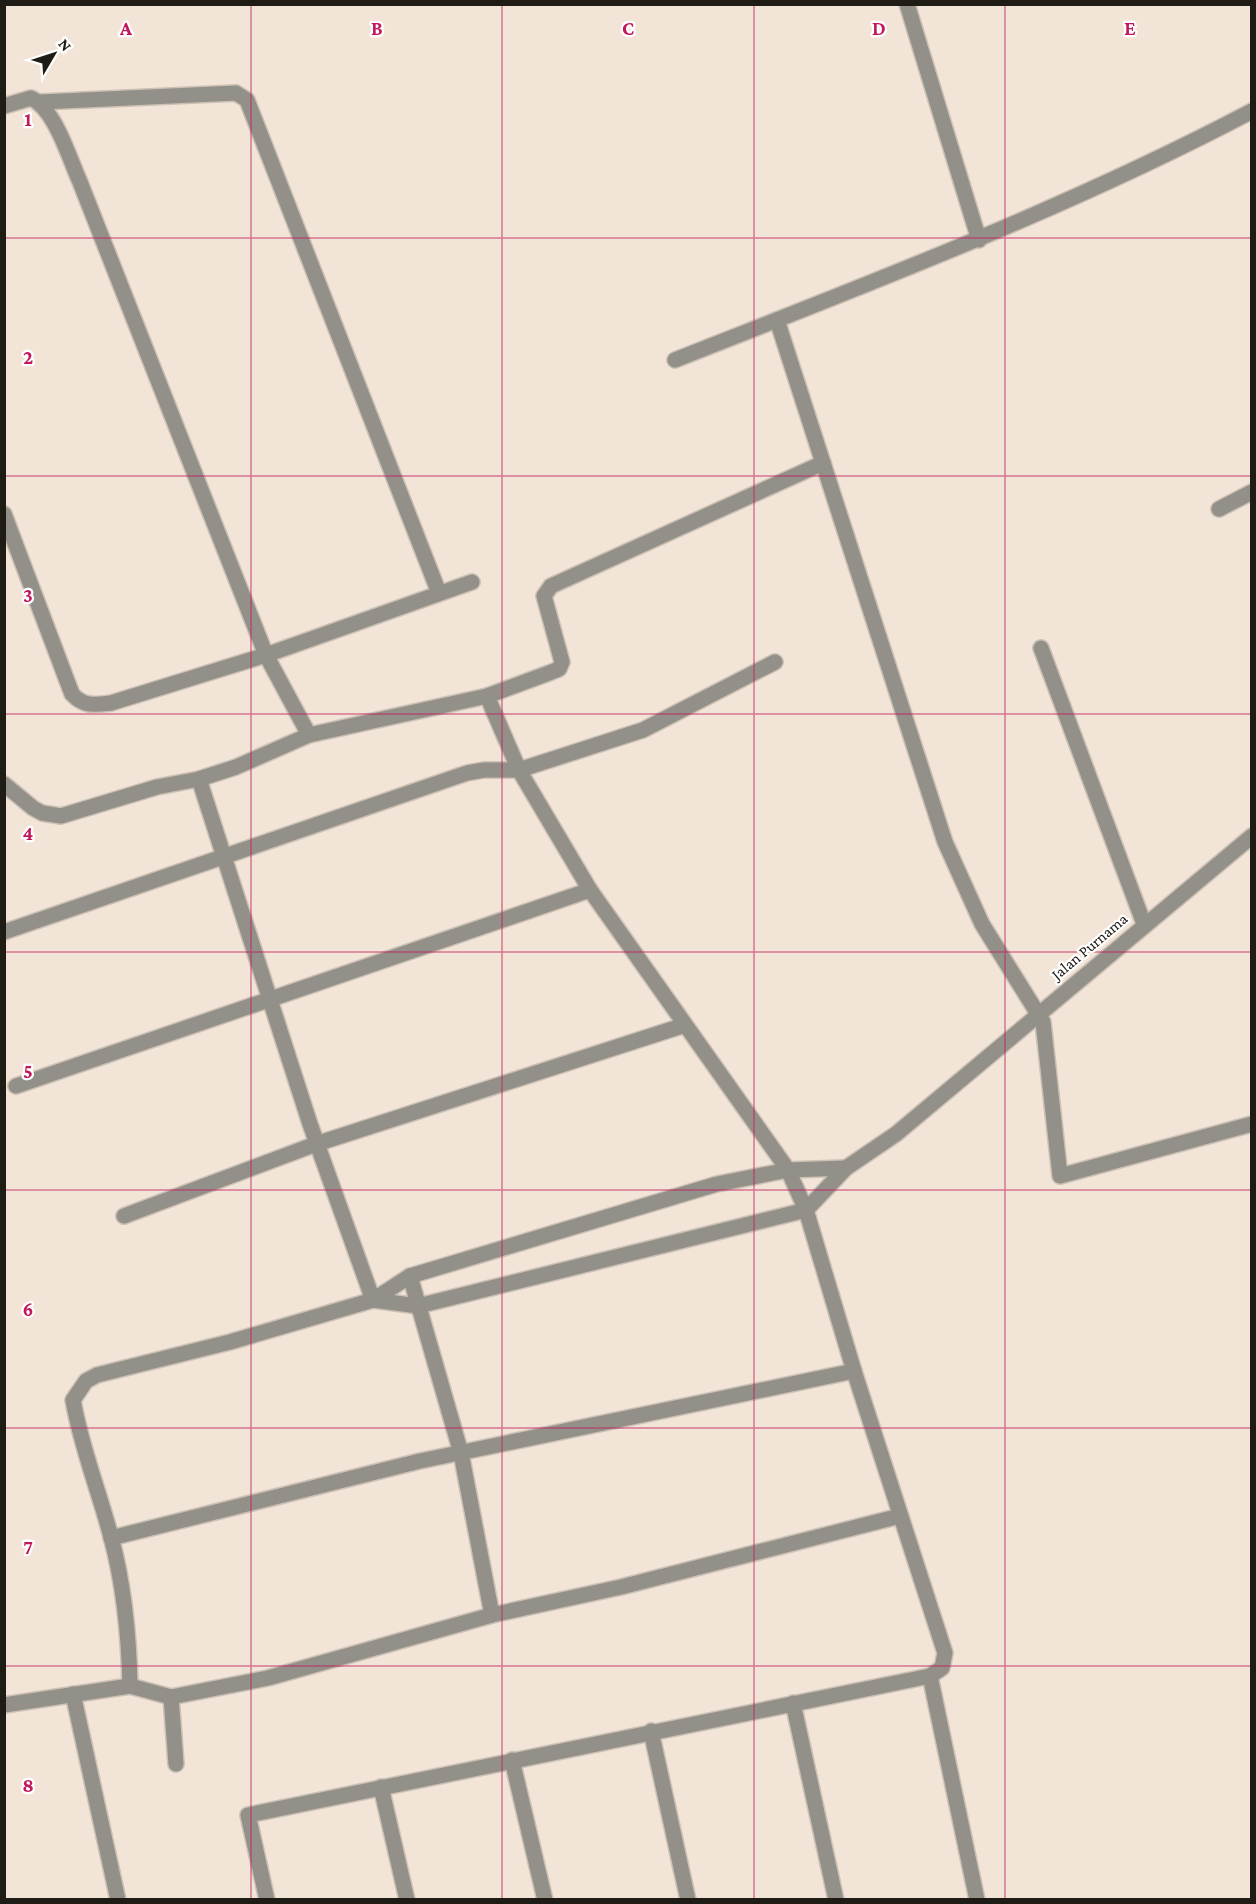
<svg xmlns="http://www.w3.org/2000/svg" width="1256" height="1904" font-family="'Crimson Pro',serif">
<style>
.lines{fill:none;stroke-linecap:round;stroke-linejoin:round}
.minor-casing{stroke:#ccc1b4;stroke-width:18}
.minor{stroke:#929088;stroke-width:15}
.grid{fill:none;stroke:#c2185b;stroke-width:1.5;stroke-opacity:0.55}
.labels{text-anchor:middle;stroke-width:4.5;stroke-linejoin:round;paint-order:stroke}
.street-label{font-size:16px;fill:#1f1b15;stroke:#fff}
.grid-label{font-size:20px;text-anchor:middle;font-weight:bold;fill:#c2185b;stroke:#fff;stroke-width:4.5;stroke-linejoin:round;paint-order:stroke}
</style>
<rect width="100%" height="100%" fill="#f2e5d7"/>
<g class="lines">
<defs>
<g id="minor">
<path d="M907,4L979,240"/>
<path d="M41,102L236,93L247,100L439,593"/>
<path d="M4,106L31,98C55,109 69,158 80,182L266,655L309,735"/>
<path d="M777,320L945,842L982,924L1043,1022L1060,1176L1252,1124"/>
<path d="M675,360C870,283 1066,209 1252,111"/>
<path d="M1219,509L1252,492"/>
<path d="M4,514L72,694C84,707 94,705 111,703L266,655L472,582"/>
<path d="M1041,648L1144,924"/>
<path d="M487,696L519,770L643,730L775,662"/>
<path d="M199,779L310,1124L373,1300"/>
<path d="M4,784L33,808L42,813L61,816L157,787L199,779L236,767L309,735L487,696L549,673L559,669L562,662L544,596L551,586L823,463"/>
<path d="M4,932L467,773L484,770H519L590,890L788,1170L806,1210L854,1371L945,1653L942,1668L930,1676L248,1815L267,1900"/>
<path d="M16,1086L590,890"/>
<path d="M124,1216L316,1144L685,1025"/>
<path d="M410,1276L461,1453L492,1615"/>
<path d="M373,1300L418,1306L806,1210L846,1168L896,1134L1252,836"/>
<path d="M111,1538L420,1461L854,1371"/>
<path d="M930,1676L977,1900"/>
<path d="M130,1686L171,1697L268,1678L492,1615L621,1587L900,1516"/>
<path d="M73,1694L118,1900"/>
<path d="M171,1697L176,1764"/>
<path d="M793,1703L836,1900"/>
<path d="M4,1705L130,1686C129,1637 124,1585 111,1537C99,1491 81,1447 73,1400L86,1381L97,1375L230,1342L373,1300L410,1276L717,1184L788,1170L846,1168"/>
<path d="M651,1731L688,1900"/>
<path d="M512,1760L545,1900"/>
<path d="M381,1787L407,1900"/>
</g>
</defs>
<use href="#minor" class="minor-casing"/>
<use href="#minor" class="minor"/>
</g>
<path class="grid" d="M251,4V1900M502,4V1900M754,4V1900M1005,4V1900M4,238H1252M4,476H1252M4,714H1252M4,952H1252M4,1190H1252M4,1428H1252M4,1666H1252"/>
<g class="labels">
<g class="street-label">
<text transform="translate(1089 946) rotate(-40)" y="6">Jalan Purnama</text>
</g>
</g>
<g class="grid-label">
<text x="126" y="35">A</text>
<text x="377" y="35">B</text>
<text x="628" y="35">C</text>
<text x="879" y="35">D</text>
<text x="1130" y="35">E</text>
<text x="28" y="126">1</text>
<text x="28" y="364">2</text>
<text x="28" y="602">3</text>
<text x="28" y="840">4</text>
<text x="28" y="1078">5</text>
<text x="28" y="1316">6</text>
<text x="28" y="1554">7</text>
<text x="28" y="1792">8</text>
</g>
<rect width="1256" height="1904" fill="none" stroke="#1f1b15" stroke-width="12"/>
<g transform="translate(54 54) rotate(51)" stroke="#ffffff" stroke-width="4.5" paint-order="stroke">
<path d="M0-4.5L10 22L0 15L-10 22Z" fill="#1f1b15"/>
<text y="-9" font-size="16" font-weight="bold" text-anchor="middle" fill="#1f1b15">N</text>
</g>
</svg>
